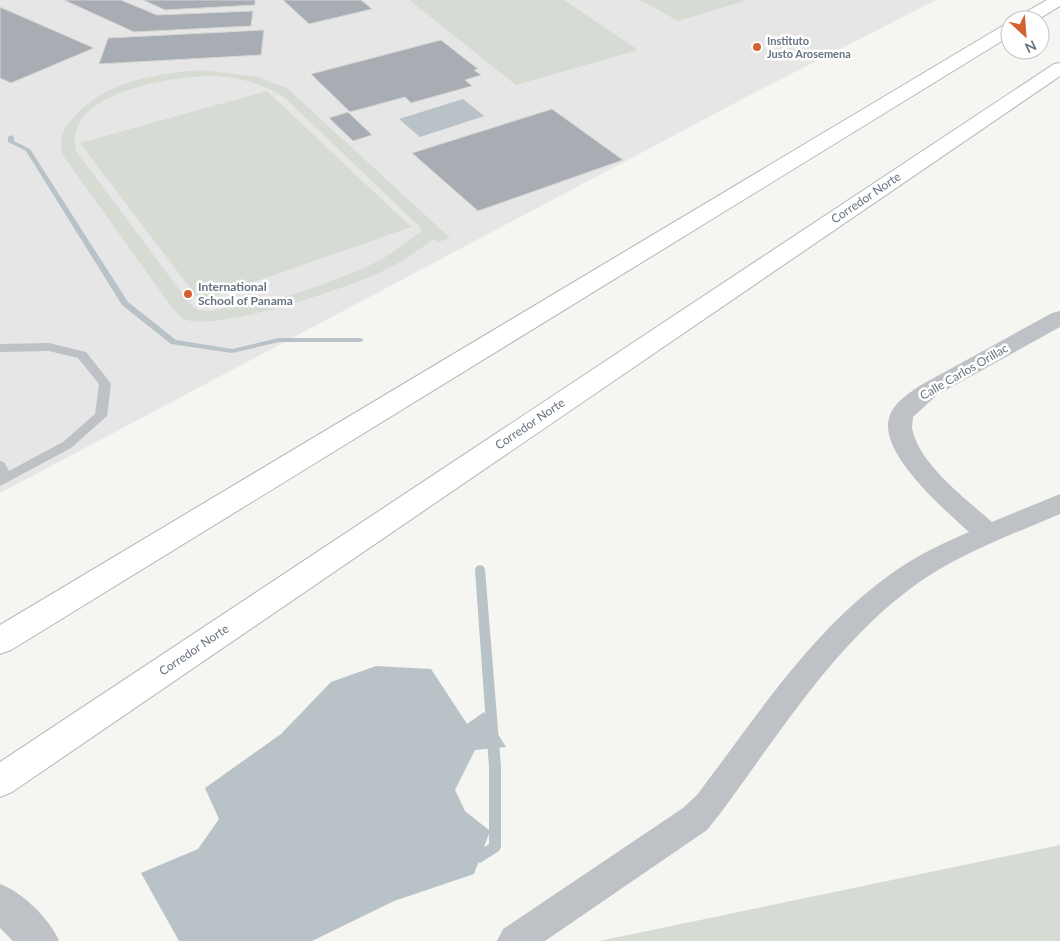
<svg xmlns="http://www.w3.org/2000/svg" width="1060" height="941" font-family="Lato,sans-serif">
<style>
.built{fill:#e5e6e5}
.green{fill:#d6dbd3;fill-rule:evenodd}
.water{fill:#b8c2c7}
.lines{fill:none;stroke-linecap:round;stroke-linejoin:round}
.stream{fill:#b8c2c7;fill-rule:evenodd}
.building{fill:#a7adb3;stroke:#d6d6d4}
.motorway-casing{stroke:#b3b6b9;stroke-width:2}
.service{fill:#bec1c5;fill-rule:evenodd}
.minor{fill:#bec1c5;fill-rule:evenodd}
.tertiary{fill:#bec1c5;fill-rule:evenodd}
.motorway{fill:#fff;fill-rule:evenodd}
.poi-dot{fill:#d56131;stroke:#fff;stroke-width:2}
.labels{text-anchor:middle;stroke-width:5;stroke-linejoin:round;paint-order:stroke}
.far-poi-label{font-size:11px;font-weight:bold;fill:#667380;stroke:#fff;text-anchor:start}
.street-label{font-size:12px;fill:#667380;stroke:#fff}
.poi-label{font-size:12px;font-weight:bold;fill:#667380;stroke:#fff;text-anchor:start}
</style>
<rect width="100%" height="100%" fill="#f5f5f1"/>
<path class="built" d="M0,0H936L750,95L0,493Z"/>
<g class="green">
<path d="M409,0H564L638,50L516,85Z"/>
<path d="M640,0H747L678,21Z"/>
<path d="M202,70L258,77L287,88L450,238L438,242L434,239C418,250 401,263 383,271C350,287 216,333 184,319C180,317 176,311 173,309L62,154C59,140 62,130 72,119C103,82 156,73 202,70ZM219,76C244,79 264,84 285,98L420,227L422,231L384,258L360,270L304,291L272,300L210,311L198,310L190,304L76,151C62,90 178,75 219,76Z"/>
<path d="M267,91L411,227L200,301L80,143Z"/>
<path d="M1060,845V941H599Z"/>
</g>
<g class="water">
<path d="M463,99L484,116L420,137L399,119Z"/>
<path d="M376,666L431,669L467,724L484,712L506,747L475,750L455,790L465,811L490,831L474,874L394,901L312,941H179L141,873L198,849L219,819L205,788L281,734L331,682Z"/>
</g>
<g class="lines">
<g class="stream">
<path d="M11,135L14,137V141L30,149L128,302L176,340L232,349L279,338H360L364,340L360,342H279L232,353L171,344L122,305L26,151L8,142V137Z"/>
<path d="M480,565L483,566L485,569L501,767V847L499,851L480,863L476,861L474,857L476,853L489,844V767L475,569L477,566Z"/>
</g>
</g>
<g class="building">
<path d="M64,0H121L157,15L253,11L251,26L134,32Z"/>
<path d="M143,0H255V5L165,10Z"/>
<path d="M283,0H361L372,9L309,24Z"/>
<path d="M0,7L94,48L11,83L0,78Z"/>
<path d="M264,30L261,55L99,64L108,38Z"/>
<path d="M441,40L478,69L474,70L481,75L465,80L472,86L411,103L405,97L350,112L311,74Z"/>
<path d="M552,109L623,160L478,211L412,153Z"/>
<path d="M348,112L372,135L353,141L329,118Z"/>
</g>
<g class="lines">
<defs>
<g id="motorway">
<path d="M1047,0H1060V6L1037,20H1017L1019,16Z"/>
<path d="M1010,24V36L11,650L0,654V625L1004,25Z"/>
<path d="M1060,63V76L12,792L0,797V762L1054,64Z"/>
</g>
</defs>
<use href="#motorway" class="motorway-casing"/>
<path class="service" d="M49,343L86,352L109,381L111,384L107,416L71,448L0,486V461L4,462L9,471L63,442L95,414L99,384L78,358L49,351L0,352V344Z"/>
<path class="minor" d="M1060,311V327L937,395L913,417C913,422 911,427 913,432C921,465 967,500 992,522L1060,494V514C1011,535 958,554 914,586C834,644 778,736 719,815L707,830L545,941H497L503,929L683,808L697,795C757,716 813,628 895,571C918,555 943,543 969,532C945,510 879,454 889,418C893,403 909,393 921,385L1052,313Z"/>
<path class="tertiary" d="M0,884C22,892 50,919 59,941H13L0,928Z"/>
<use href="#motorway" class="motorway"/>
</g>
<g class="poi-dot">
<circle cx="757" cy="47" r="5"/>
<circle cx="188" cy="294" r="5"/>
</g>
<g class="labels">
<g class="far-poi-label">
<text x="767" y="45">Instituto<tspan x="767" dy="13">Justo Arosemena</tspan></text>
</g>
<g class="street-label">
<text transform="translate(866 198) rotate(-34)" y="4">Corredor Norte</text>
<text transform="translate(964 372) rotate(-30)" y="4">Calle Carlos Orillac</text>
<text transform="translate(530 424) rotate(-34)" y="4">Corredor Norte</text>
<text transform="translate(194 650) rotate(-34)" y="4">Corredor Norte</text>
</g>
<g class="poi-label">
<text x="198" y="291">International<tspan x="198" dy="14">School of Panama</tspan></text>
</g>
</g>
<g transform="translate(1025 35) rotate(154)"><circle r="24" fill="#ffffff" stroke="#c2c7cc"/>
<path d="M0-4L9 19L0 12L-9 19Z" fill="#d56131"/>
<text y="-8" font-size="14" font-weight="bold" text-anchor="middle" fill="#667380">N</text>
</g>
</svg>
